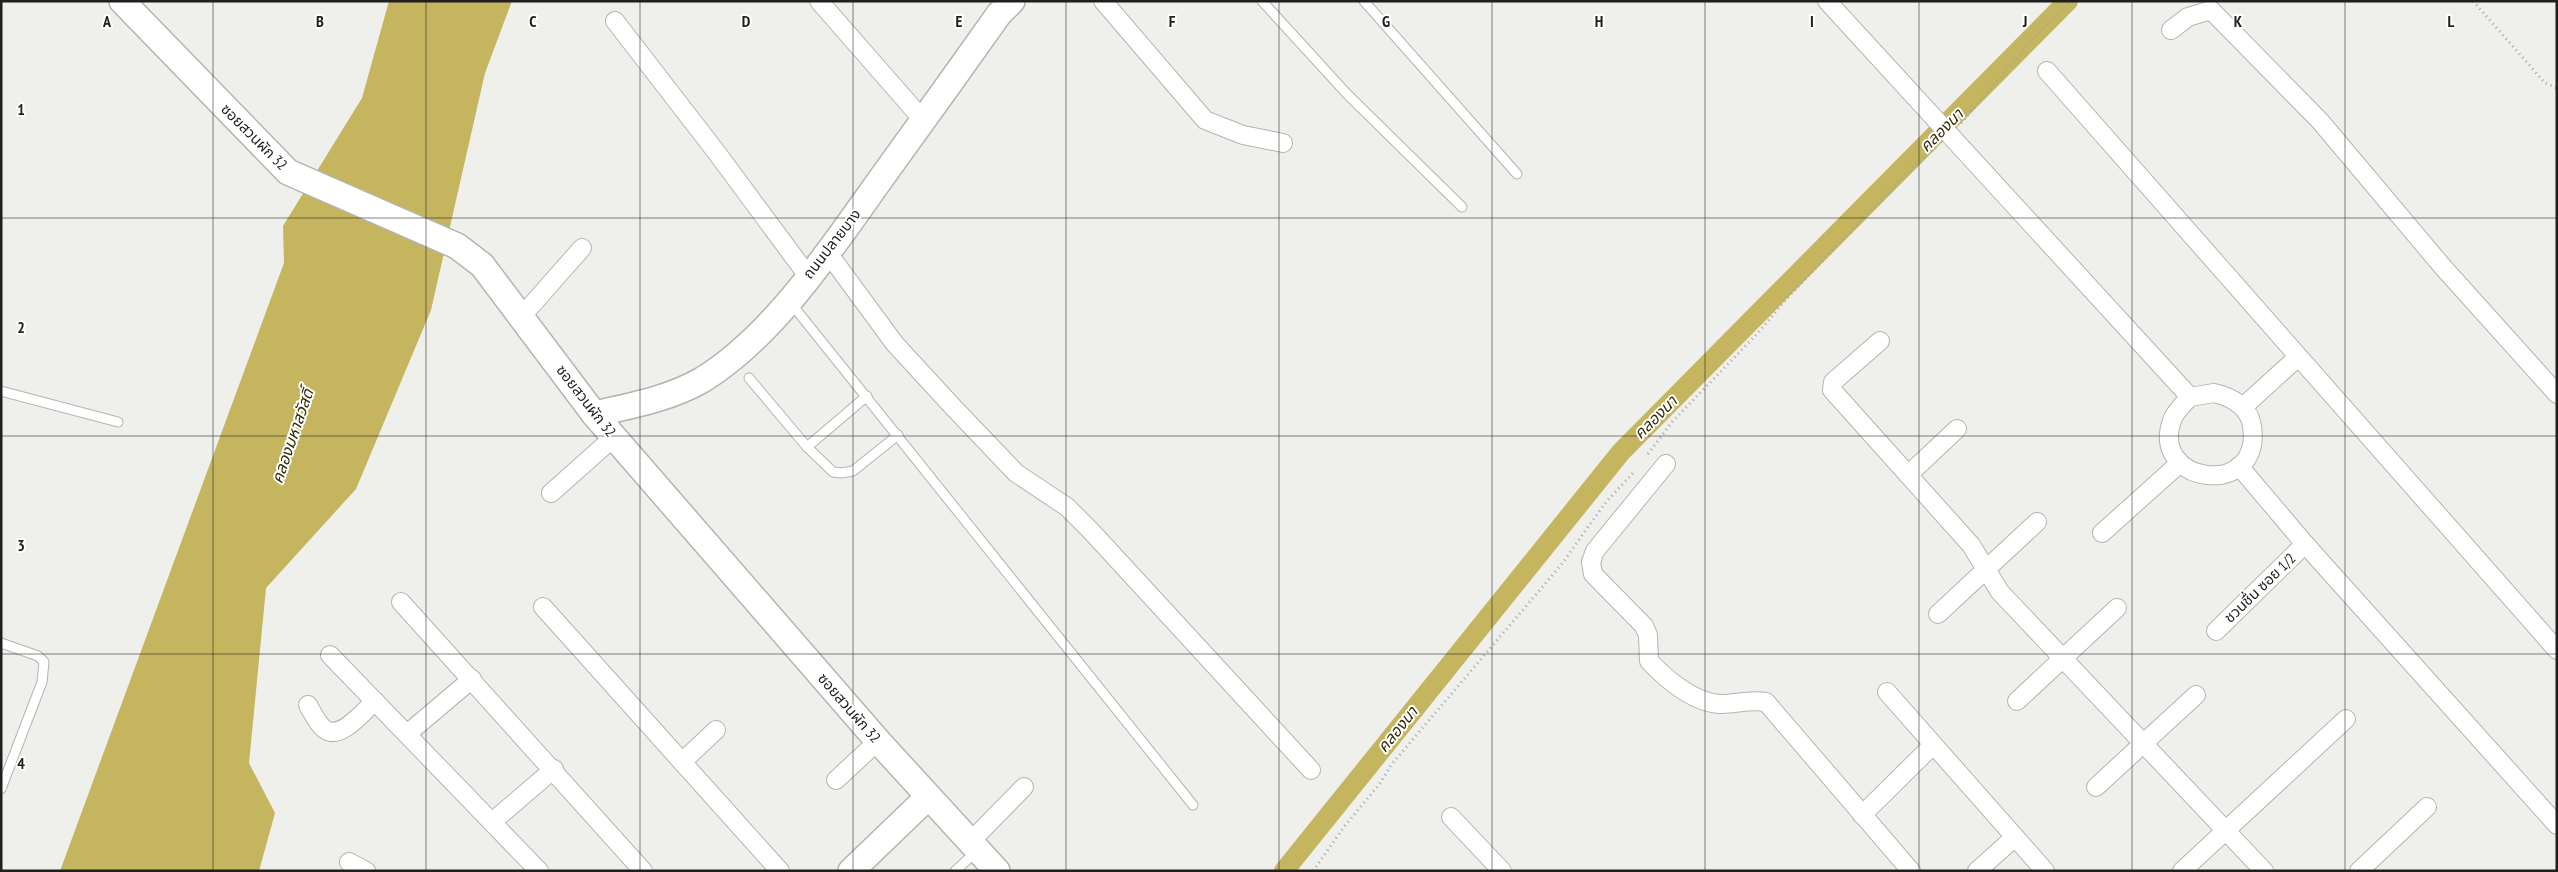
<svg xmlns="http://www.w3.org/2000/svg" width="2558" height="872" font-family="'PT Sans Narrow','Noto Sans Thai',sans-serif">
<style>
.water{fill:#c4b55e}
.lines{fill:none;stroke-linecap:round;stroke-linejoin:round}
.canal{stroke:#c4b55e;stroke-width:20}
.lane-casing{stroke:#b4b4b1;stroke-width:11}
.street-casing{stroke:#b4b4b1;stroke-width:20}
.secondary-casing{stroke:#b4b4b1;stroke-width:28}
.path{stroke:#a6a6a4;stroke-width:3;stroke-dasharray:1 4;stroke-linecap:butt}
.lane{stroke:#fff;stroke-width:9}
.street{stroke:#fff;stroke-width:18}
.secondary{stroke:#fff;stroke-width:25}
.grid{fill:none;stroke:#1f1f1e;stroke-width:1;stroke-opacity:0.55}
.labels{text-anchor:middle;stroke-width:4;stroke-linejoin:round;paint-order:stroke}
.street-label{font-size:15px;fill:#1f1f1e;stroke:#fff}
.water-label{font-size:16px;font-style:italic;fill:#312a03;stroke:#fff}
.grid-label{font-size:16px;text-anchor:middle;font-weight:bold;fill:#1f1f1e;stroke:#fff;stroke-width:4;stroke-linejoin:round;paint-order:stroke}
</style>
<rect width="100%" height="100%" fill="#efefec"/>
<path class="water" d="M389,1H512L485,73L431,310L356,489L266,588L249,763L275,813L259,871H60L284,263L283,226L362,98Z"/>
<g class="lines">
<path class="canal" d="M1284,871L1621,452L2068,1"/>
<defs>
<g id="lane">
<path d="M1262,1L1347,94L1462,207"/>
<path d="M1364,1L1517,174"/>
<path d="M790,302L1193,805"/>
<path d="M749,378L807,447L833,472L841,473L853,471L898,435"/>
<path d="M1,391L118,422"/>
<path d="M807,447L867,396"/>
<path d="M1,643L38,656L44,662L42,682L1,789"/>
<path d="M955,871L977,851"/>
</g>
<g id="street">
<path d="M819,1L923,120"/>
<path d="M1103,1L1205,120L1243,135L1283,143"/>
<path d="M1827,1L2190,397"/>
<path d="M615,21L717,153L808,276"/>
<path d="M2171,30L2188,17L2211,10L2320,121L2442,266L2557,394"/>
<path d="M2047,71L2557,650"/>
<path d="M828,253L895,344L953,407L1016,473L1067,507L1091,531L1311,770"/>
<path d="M522,316L582,248"/>
<path d="M1880,341L1833,382L1832,390L1971,545L2000,592L2264,871"/>
<path d="M2214,393C2231,397 2249,406 2252,426C2263,501 2146,484 2173,418C2176,411 2184,403 2190,397Z"/>
<path d="M2243,407L2298,357"/>
<path d="M1666,464L1595,551L1591,562L1593,574L1644,626L1648,635L1649,661C1666,679 1693,702 1719,704C1734,705 1747,699 1766,702L1911,871"/>
<path d="M2239,466L2305,544L2557,825"/>
<path d="M1908,475L1957,429"/>
<path d="M551,493L614,437"/>
<path d="M2102,533L2180,463"/>
<path d="M401,602L643,871"/>
<path d="M543,607L780,871"/>
<path d="M1938,614L2037,522"/>
<path d="M2216,631L2305,544"/>
<path d="M330,655L539,871"/>
<path d="M1887,692L2045,871"/>
<path d="M2017,701L2117,608"/>
<path d="M308,705C312,712 317,722 323,728C339,743 364,711 375,701"/>
<path d="M407,734L472,679"/>
<path d="M682,762L716,730"/>
<path d="M836,780L878,741"/>
<path d="M2096,787L2196,695"/>
<path d="M1862,815L1933,745"/>
<path d="M1451,817L1502,871"/>
<path d="M492,822L554,769"/>
<path d="M970,842L1024,787"/>
<path d="M349,862L366,871"/>
<path d="M1977,871L2015,837"/>
<path d="M2182,871L2346,719"/>
<path d="M2359,871L2427,807"/>
</g>
<g id="secondary">
<path d="M122,1L288,172L457,246L482,265L594,414L878,741L997,871"/>
<path d="M594,414C630,406 669,399 702,380C771,338 829,252 875,187C917,129 958,72 999,14L1012,1"/>
<path d="M851,871L928,797"/>
</g>
</defs>
<use href="#lane" class="lane-casing"/>
<use href="#street" class="street-casing"/>
<use href="#secondary" class="secondary-casing"/>
<g class="path">
<path d="M2473,1L2545,83L2557,88"/>
<path d="M1961,123L2038,33L2071,1"/>
<path d="M1648,454L1672,422L1757,334L1789,296L1911,168L1937,146"/>
<path d="M1313,871L1344,827L1381,782L1391,765L1561,565L1606,502L1633,473"/>
</g>
<use href="#lane" class="lane"/>
<use href="#street" class="street"/>
<use href="#secondary" class="secondary"/>
</g>
<path class="grid" d="M213,1V871M426,1V871M640,1V871M853,1V871M1066,1V871M1279,1V871M1492,1V871M1705,1V871M1919,1V871M2132,1V871M2345,1V871M1,218H2557M1,436H2557M1,654H2557"/>
<g class="labels">
<g class="street-label">
<text transform="translate(254 137) rotate(45)" y="5">ซอยสวนผัก 32</text>
<text transform="translate(832 244) rotate(-52)" y="5">ถนนปลายบาง</text>
<text transform="translate(586 401) rotate(52)" y="5">ซอยสวนผัก 32</text>
<text transform="translate(2260 588) rotate(-44)" y="5">ชวนชื่น ซอย 1/2</text>
<text transform="translate(849 708) rotate(49)" y="5">ซอยสวนผัก 32</text>
</g>
<g class="water-label">
<text transform="translate(1941 130) rotate(-45)" y="6">คลองนา</text>
<text transform="translate(1655 417) rotate(-45)" y="6">คลองนา</text>
<text transform="translate(292 436) rotate(-71)" y="6">คลองมหาสวัสดิ์</text>
<text transform="translate(1397 729) rotate(-51)" y="6">คลองนา</text>
</g>
</g>
<g class="grid-label">
<text x="107" y="27">A</text>
<text x="320" y="27">B</text>
<text x="533" y="27">C</text>
<text x="746" y="27">D</text>
<text x="959" y="27">E</text>
<text x="1172" y="27">F</text>
<text x="1386" y="27">G</text>
<text x="1599" y="27">H</text>
<text x="1812" y="27">I</text>
<text x="2025" y="27">J</text>
<text x="2238" y="27">K</text>
<text x="2451" y="27">L</text>
<text x="21" y="115">1</text>
<text x="21" y="333">2</text>
<text x="21" y="551">3</text>
<text x="21" y="769">4</text>
</g>
<rect width="2558" height="872" fill="none" stroke="#1f1f1e" stroke-width="5"/>
</svg>
